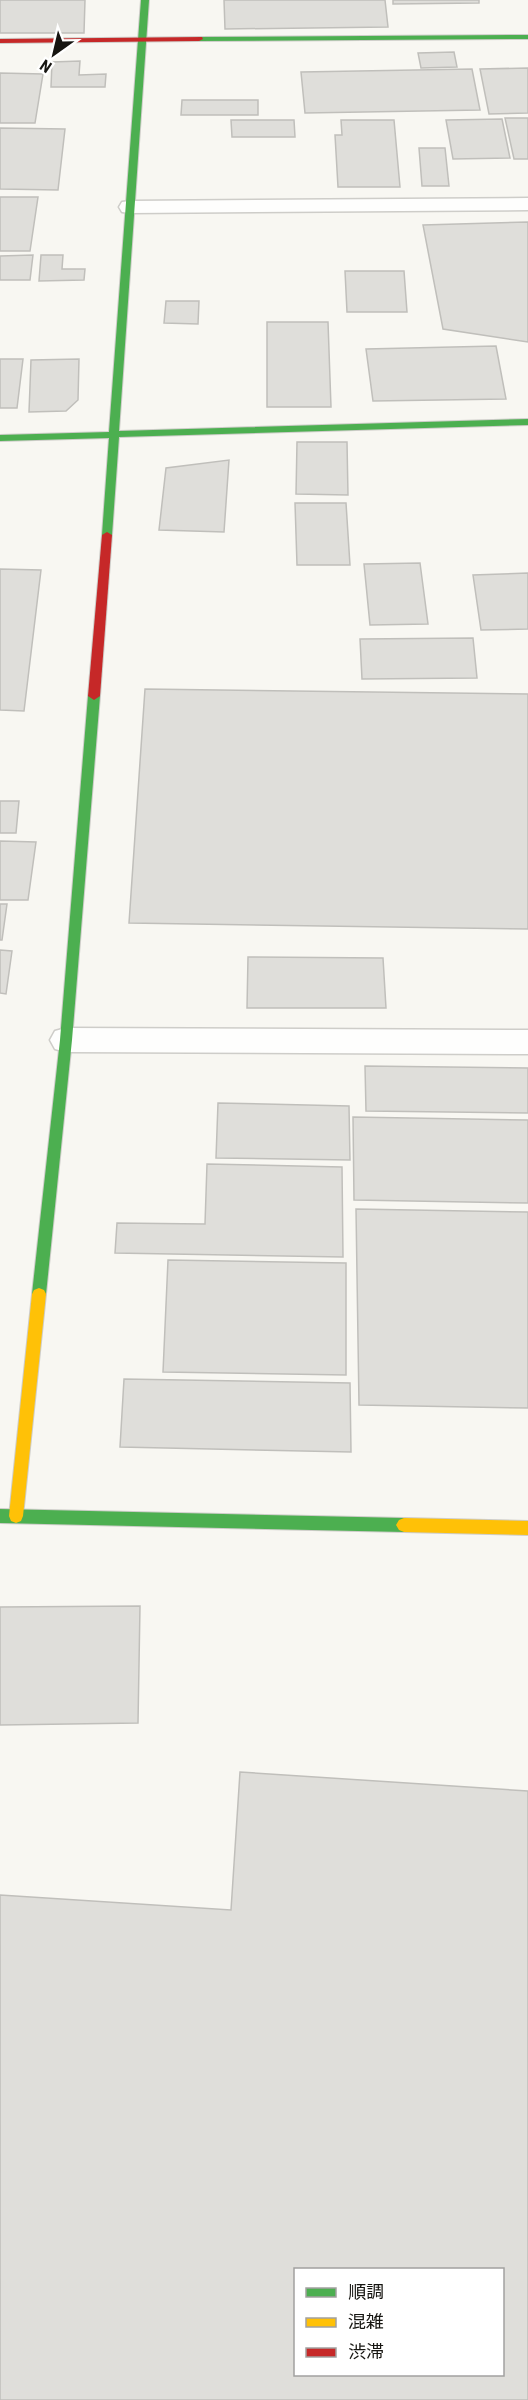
<svg xmlns="http://www.w3.org/2000/svg" width="528" height="2400" font-family="'Roboto Condensed','Noto Sans JP',sans-serif">
<style>
.building{fill:#dfdeda;stroke:#c0bfbb;stroke-width:1.5;fill-rule:evenodd}
.lines{fill:none;stroke-linecap:round;stroke-linejoin:round}
.street-casing{stroke:#cecdc9;stroke-width:3}
.fast-casing{stroke:#cecdc9;stroke-width:2}
.slow-casing{stroke:#cecdc9;stroke-width:2}
.jam-casing{stroke:#cecdc9;stroke-width:2}
.street{fill:#fefefd;fill-rule:evenodd}
.fast{fill:#4caf50;fill-rule:evenodd}
.slow{fill:#ffc107;fill-rule:evenodd}
.jam{fill:#c62828;fill-rule:evenodd}
</style>
<rect width="100%" height="100%" fill="#f8f7f2"/>
<g class="building">
<path d="M0,0H85L84,33H0Z"/>
<path d="M224,0H385L388,27L225,29Z"/>
<path d="M393,0H479V3L393,4Z"/>
<path d="M454,52L457,67L421,68L418,53Z"/>
<path d="M80,61L79,75L106,74L105,87H51L52,62Z"/>
<path d="M528,68V113L489,114L480,69Z"/>
<path d="M472,69L480,110L305,113L301,72Z"/>
<path d="M0,73L43,74L35,123H0Z"/>
<path d="M182,100H258V115H181Z"/>
<path d="M505,118H528V159H514Z"/>
<path d="M502,119L510,158L453,159L446,120Z"/>
<path d="M231,120H294L295,137H232Z"/>
<path d="M341,120H394L400,187H338L335,135H342Z"/>
<path d="M0,128L65,129L58,190L0,189Z"/>
<path d="M419,148H445L449,186H422Z"/>
<path d="M0,197H38L30,251H0Z"/>
<path d="M528,222V342L443,329L423,225Z"/>
<path d="M33,255L30,280H0V256Z"/>
<path d="M41,255H63L62,269H85L84,280L39,281Z"/>
<path d="M345,271H404L407,312H347Z"/>
<path d="M166,301H199L198,324L164,323Z"/>
<path d="M267,322H328L331,407H267Z"/>
<path d="M496,346L506,399L373,401L366,349Z"/>
<path d="M0,359H23L17,408H0Z"/>
<path d="M79,359L78,400L66,411L29,412L31,360Z"/>
<path d="M297,442H347L348,495L296,494Z"/>
<path d="M229,460L224,532L159,530L166,468Z"/>
<path d="M295,503H346L350,565H297Z"/>
<path d="M420,563L428,624L370,625L364,564Z"/>
<path d="M0,569L41,570L24,711L0,710Z"/>
<path d="M528,573V629L481,630L473,575Z"/>
<path d="M473,638L477,678L362,679L360,639Z"/>
<path d="M145,689L528,694V929L129,923Z"/>
<path d="M0,801H19L16,833H0Z"/>
<path d="M0,841L36,842L28,900H0Z"/>
<path d="M0,904H7L2,940H0Z"/>
<path d="M0,950L12,951L6,994L0,993Z"/>
<path d="M248,957L383,958L386,1008H247Z"/>
<path d="M365,1066L528,1068V1113L366,1111Z"/>
<path d="M218,1103L349,1106L350,1160L216,1158Z"/>
<path d="M353,1117L528,1120V1203L354,1200Z"/>
<path d="M207,1164L342,1167L343,1257L115,1253L117,1223L205,1224Z"/>
<path d="M356,1209L528,1212V1408L359,1405Z"/>
<path d="M168,1260L346,1263V1375L163,1372Z"/>
<path d="M124,1379L350,1383L351,1452L120,1447Z"/>
<path d="M140,1606L138,1723L0,1725V1607Z"/>
<path d="M240,1772L528,1791V2400H0V1895L231,1910ZM296,2270H502V2374H296Z"/>
</g>
<g class="lines">
<defs>
<g id="street">
<path d="M528,198V210L130,213L122,212L119,207L122,202L130,201Z"/>
<path d="M66,1028L528,1030V1054L66,1052L55,1049L50,1040L55,1031Z"/>
</g>
<g id="fast">
<path d="M141,0H149L119,431L528,419V425L119,437L112,535L107,538L102,535L109,438L0,441V435L109,432Z"/>
<path d="M528,35V39L199,41L195,39L199,37Z"/>
<path d="M94,692L100,696L72,1040L46,1294L44,1298L39,1300L34,1298L32,1294L60,1040L88,696Z"/>
<path d="M0,1509L404,1518L409,1520L412,1525L409,1530L404,1532L0,1523Z"/>
</g>
<g id="slow">
<path d="M39,1288L44,1290L46,1294L23,1516L21,1521L16,1523L11,1521L9,1516L32,1294L34,1290Z"/>
<path d="M404,1518L528,1521V1535L404,1532L399,1530L396,1525L399,1520Z"/>
</g>
<g id="jam">
<path d="M202,37L203,39L199,41L0,43V39Z"/>
<path d="M107,532L112,535L100,696L94,700L88,696L102,535Z"/>
</g>
</defs>
<use href="#street" class="street-casing"/>
<use href="#fast" class="fast-casing"/>
<use href="#slow" class="slow-casing"/>
<use href="#jam" class="jam-casing"/>
<use href="#street" class="street"/>
<use href="#fast" class="fast"/>
<use href="#slow" class="slow"/>
<use href="#jam" class="jam"/>
</g>
<rect x="294" y="2268" width="210" height="108" fill="#ffffff" stroke="#a2a1a0" stroke-width="1.5"/>
<rect x="306" y="2288" width="30" height="9" fill="#4caf50" stroke="#a2a1a0" stroke-width="1.5"/>
<text x="348" y="2298" font-size="18" fill="#161511">順調</text>
<rect x="306" y="2318" width="30" height="9" fill="#ffc107" stroke="#a2a1a0" stroke-width="1.5"/>
<text x="348" y="2328" font-size="18" fill="#161511">混雑</text>
<rect x="306" y="2348" width="30" height="9" fill="#c62828" stroke="#a2a1a0" stroke-width="1.5"/>
<text x="348" y="2358" font-size="18" fill="#161511">渋滞</text>
<g transform="translate(54 54) rotate(214)" stroke="#ffffff" stroke-width="4.5" paint-order="stroke">
<path d="M0-4.5L10 22L0 15L-10 22Z" fill="#161511"/>
<text y="-9" font-size="16" font-weight="bold" text-anchor="middle" fill="#161511">N</text>
</g>
</svg>
